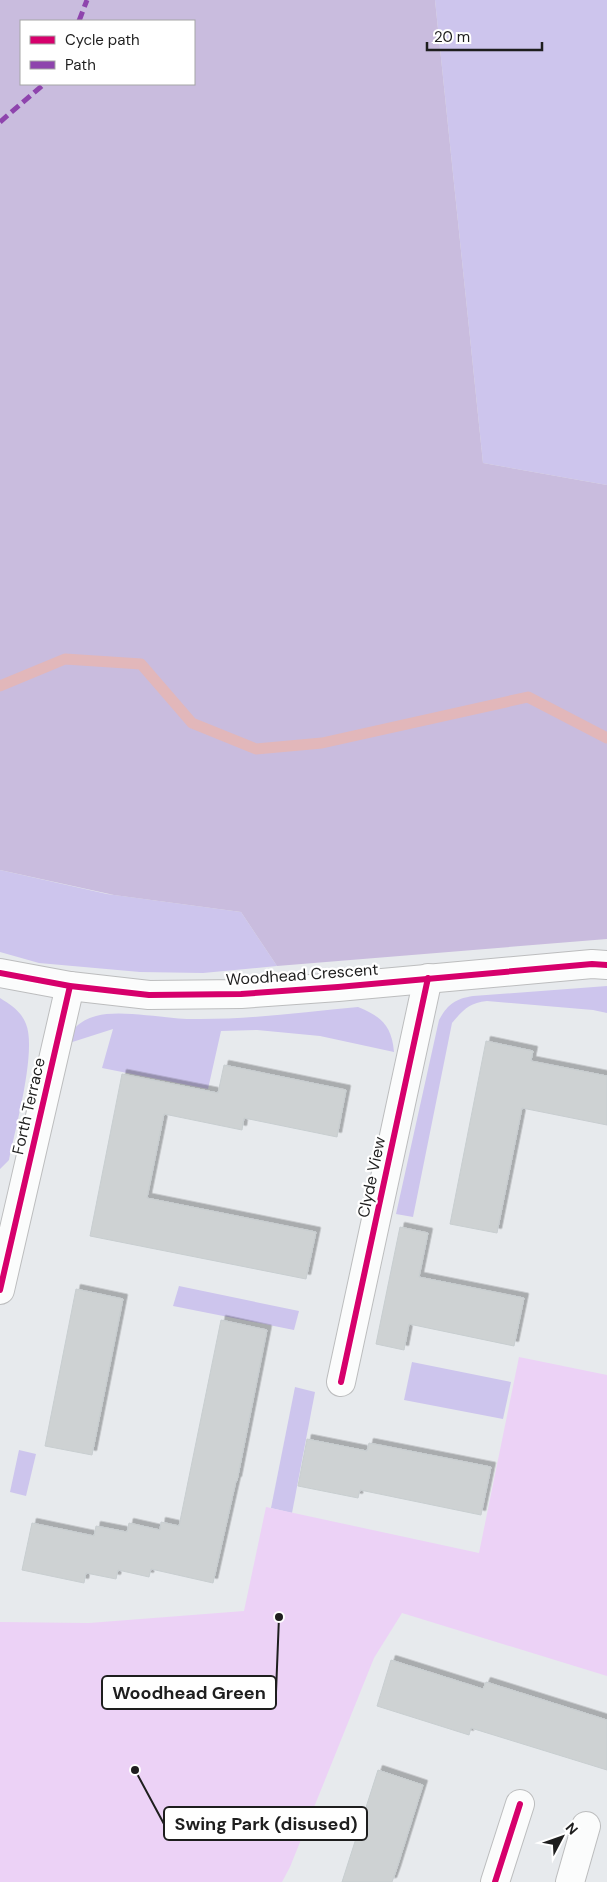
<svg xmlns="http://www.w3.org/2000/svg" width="607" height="1882" font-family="'DM Sans',sans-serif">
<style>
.grass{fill:#cdc5ed}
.forest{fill:#c9bcde;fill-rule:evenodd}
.park{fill:#ecd2f6}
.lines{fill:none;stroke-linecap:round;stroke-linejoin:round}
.stream{stroke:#e2b7ba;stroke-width:11}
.building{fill:#ced2d3;stroke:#c8ced0;filter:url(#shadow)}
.minor-casing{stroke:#bcbdbe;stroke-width:30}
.minor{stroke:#fbfcfc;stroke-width:28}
.quiet{stroke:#8e44ad;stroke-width:5;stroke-dasharray:10 5;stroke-linecap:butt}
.cycleway-casing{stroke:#fff;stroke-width:9}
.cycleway{stroke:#d6006c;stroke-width:6}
.labels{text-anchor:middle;stroke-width:4.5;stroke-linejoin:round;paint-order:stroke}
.street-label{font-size:16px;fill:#1e1e1e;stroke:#fff}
.leader{fill:none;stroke:#1e1e1e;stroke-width:2}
.callout-dot{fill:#1e1e1e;stroke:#fff;stroke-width:2}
.callout{fill:#fff;stroke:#1e1e1e;stroke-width:2}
.callout-label{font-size:18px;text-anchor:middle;font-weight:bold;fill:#1e1e1e}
</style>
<defs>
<filter id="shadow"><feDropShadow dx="4.5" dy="-4.5" stdDeviation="0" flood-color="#0004"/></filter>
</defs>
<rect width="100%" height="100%" fill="#e7eaed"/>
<g class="grass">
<path d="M435,0H607V485L483,463Z"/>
<path d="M0,870L107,894L241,912L277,966L203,973L140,972L39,963L0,952Z"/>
<path d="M607,986V1013L593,1010L487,1001C469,1003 464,1009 452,1023L413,1217L396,1214L439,1020C448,1004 455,999 473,996Z"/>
<path d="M0,998C11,1005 21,1011 26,1024C37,1051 15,1130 9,1160L0,1169Z"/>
<path d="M358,1007C381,1016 392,1026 394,1052L320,1036L257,1030L221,1031L208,1089L102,1068L113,1029L63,1045C72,1030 78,1021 96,1016C121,1009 165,1019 191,1019C247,1020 303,1012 358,1007Z"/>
<path d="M179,1286L299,1311L294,1330L173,1306Z"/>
<path d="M412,1362L511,1382L503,1419L404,1400Z"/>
<path d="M295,1387L315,1392L292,1513L271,1508Z"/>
<path d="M19,1450L36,1454L26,1496L10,1492Z"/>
</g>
<path class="forest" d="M0,0H435L483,463L607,485V939L277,966L241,912L114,895L0,870ZM21,21H194V84H21Z"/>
<path class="park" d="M519,1357L607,1375V1676L402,1613L374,1658L290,1867L282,1882H0V1622L89,1623L244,1611L266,1507L479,1553Z"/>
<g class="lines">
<path class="stream" d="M0,686L65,659L141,664L192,723L256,749L322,743L528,697L607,738"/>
</g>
<g class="building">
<path d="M486,1041L533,1051L531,1061L607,1076V1125L522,1108L497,1233L450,1224Z"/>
<path d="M224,1065L346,1090L337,1137L244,1118L242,1130L164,1114L147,1198L316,1232L306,1279L90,1236L122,1074L218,1093Z"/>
<path d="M400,1227L428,1233L419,1277L524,1298L514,1346L409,1324L404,1350L376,1344Z"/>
<path d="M76,1289L123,1299L92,1455L45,1446Z"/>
<path d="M221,1320L267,1330L237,1481H236L213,1583L151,1569L149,1577L118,1570L116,1579L86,1573L84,1583L22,1570L32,1523L94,1536L96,1526L127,1532L129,1523L160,1530L161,1522L179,1526Z"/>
<path d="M307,1439L367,1451L369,1443L491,1467L481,1515L360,1490L358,1498L298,1486Z"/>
<path d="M391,1660L483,1689L486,1682L607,1720V1770L471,1728L469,1735L377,1706Z"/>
<path d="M378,1770L423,1785L396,1871L392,1882H342Z"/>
</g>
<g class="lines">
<defs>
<g id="minor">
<path d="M0,973L70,986L149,995L241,994L338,987L592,964L607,965"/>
<path d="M0,1290L70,986"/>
<path d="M341,1382L428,978"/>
<path d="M495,1882L520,1804"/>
<path d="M570,1882L586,1826"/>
</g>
</defs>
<use href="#minor" class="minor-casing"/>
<use href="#minor" class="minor"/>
<g class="quiet">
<path d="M79,21L87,0"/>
<path d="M0,122L44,84"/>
</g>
<defs>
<g id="cycleway">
<path d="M0,973L70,986L149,995L241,994L338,987L592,964L607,965"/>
<path d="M0,1290L70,986"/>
<path d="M341,1382L428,978"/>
<path d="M495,1882L520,1804"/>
</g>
</defs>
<use href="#cycleway" class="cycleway-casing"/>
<use href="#cycleway" class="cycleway"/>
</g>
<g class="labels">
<g class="street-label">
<text transform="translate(302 974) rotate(-4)" y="6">Woodhead Crescent</text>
<text transform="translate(28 1106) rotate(-77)" y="6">Forth Terrace</text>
<text transform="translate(371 1177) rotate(-78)" y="6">Clyde View</text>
</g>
</g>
<path class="leader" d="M279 1617L276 1692M135 1770L164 1824"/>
<g class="callout-dot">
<circle cx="279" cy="1617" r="5"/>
<circle cx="135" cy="1770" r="5"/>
</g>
<g class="callout">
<rect x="102" y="1676" width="174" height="33" rx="5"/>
<rect x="164" y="1807" width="203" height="33" rx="5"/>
</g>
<g class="callout-label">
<text x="189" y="1699">Woodhead Green</text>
<text x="266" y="1830">Swing Park (disused)</text>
</g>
<rect x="20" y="20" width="175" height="65" fill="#ffffff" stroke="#a5a5a5"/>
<rect x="30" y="36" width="25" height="8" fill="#d6006c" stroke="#a5a5a5"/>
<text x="65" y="45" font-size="15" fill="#1e1e1e">Cycle path</text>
<rect x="30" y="61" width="25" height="8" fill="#8e44ad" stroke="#a5a5a5"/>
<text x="65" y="70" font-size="15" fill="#1e1e1e">Path</text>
<g transform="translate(562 1837) rotate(49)" stroke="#ffffff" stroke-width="4" paint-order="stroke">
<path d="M0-4L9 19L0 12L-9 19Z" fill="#1e1e1e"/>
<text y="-8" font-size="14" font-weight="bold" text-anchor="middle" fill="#1e1e1e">N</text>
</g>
<path d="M427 42v8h115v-8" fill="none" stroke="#1e1e1e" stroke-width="2.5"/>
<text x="434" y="42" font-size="15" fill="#1e1e1e" stroke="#ffffff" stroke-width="4" paint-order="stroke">20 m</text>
</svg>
